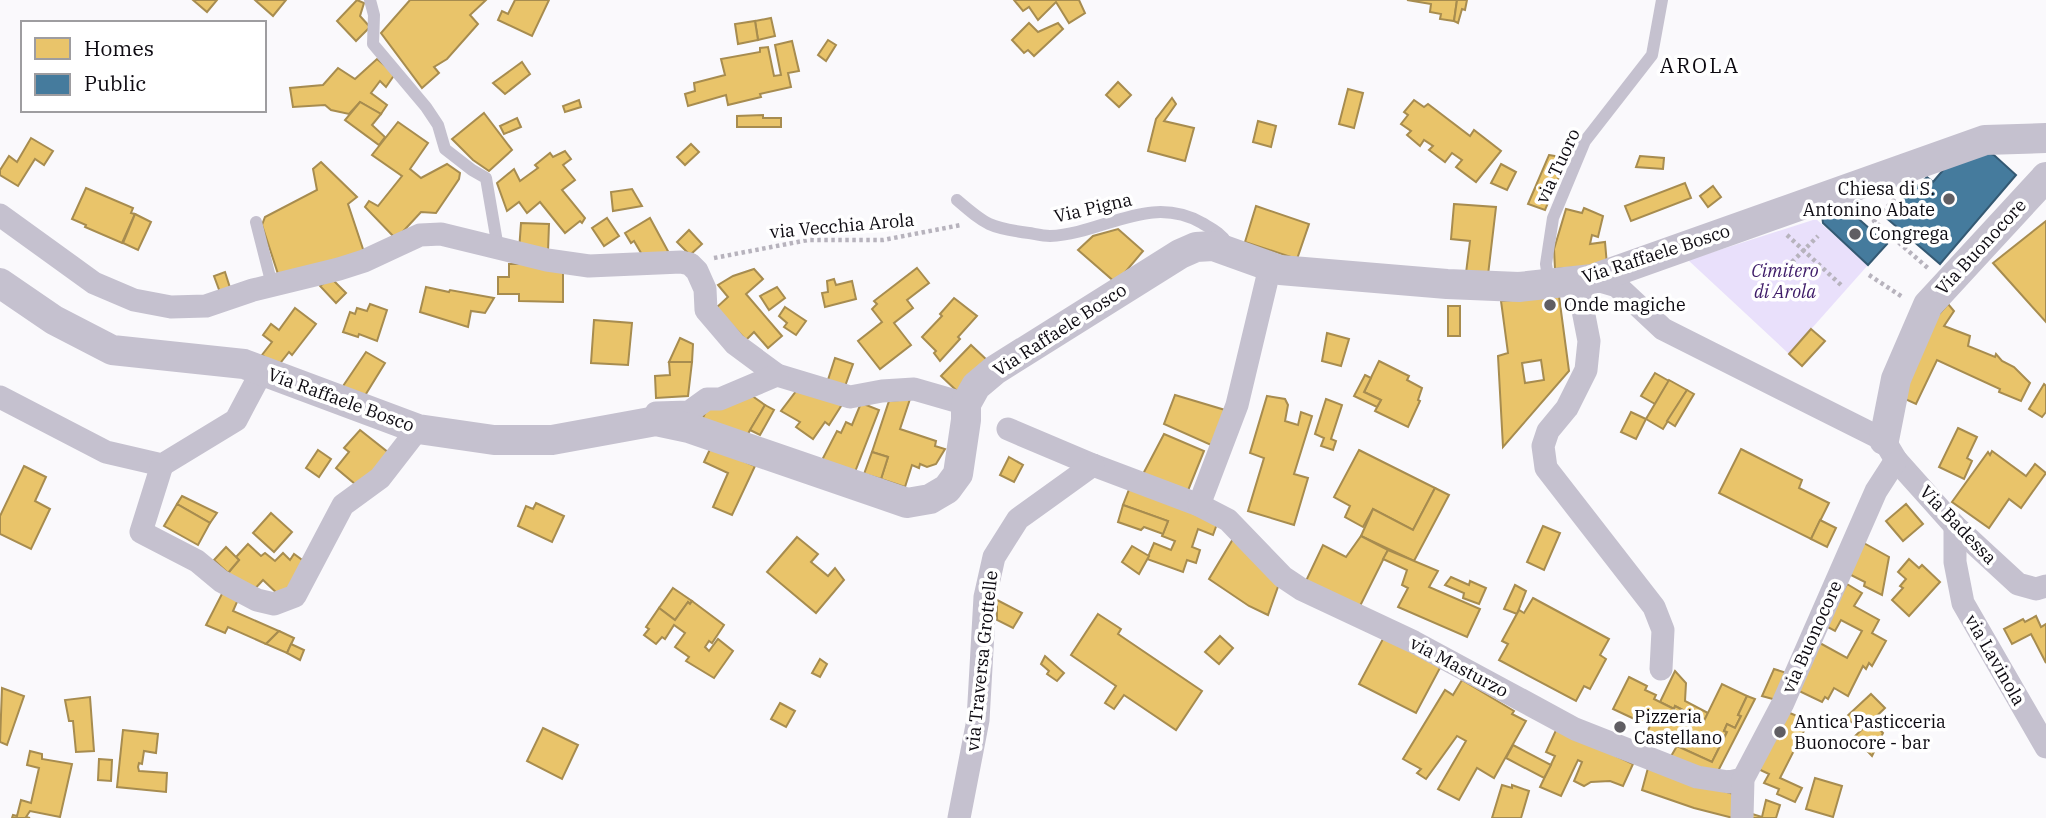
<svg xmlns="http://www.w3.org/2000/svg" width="2046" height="818" font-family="'IBM Plex Serif',serif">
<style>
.green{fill:#e9e0fb}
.homes{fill:#e9c46a;stroke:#a78c4f;stroke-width:2;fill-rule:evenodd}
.public{fill:#457b9d;stroke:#345973;stroke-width:2}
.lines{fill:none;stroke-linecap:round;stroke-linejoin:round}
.path{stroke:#b7b3bd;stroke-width:4.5;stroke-dasharray:3.5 3.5;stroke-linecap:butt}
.service{stroke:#c5c1cf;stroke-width:12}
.minor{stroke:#c5c1cf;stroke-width:23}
.tertiary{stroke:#c5c1cf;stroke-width:30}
.poi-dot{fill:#605e63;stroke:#fff;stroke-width:2.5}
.labels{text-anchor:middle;stroke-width:7;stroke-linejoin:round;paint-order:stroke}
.street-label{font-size:18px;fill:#0d0a11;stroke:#fff}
.poi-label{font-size:18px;fill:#0d0a11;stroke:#fff;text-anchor:start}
.park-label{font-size:18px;font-style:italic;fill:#3e1b68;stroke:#fff}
.quarter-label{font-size:21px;letter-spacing:2px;fill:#0d0a11;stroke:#fff}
</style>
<rect width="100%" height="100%" fill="#faf9fc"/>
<path class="green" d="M1816,219L1868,265L1789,354L1688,260Z"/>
<g class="homes">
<path d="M193,0H217L207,12Z"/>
<path d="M255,0H286L273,16Z"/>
<path d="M357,0L364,3L360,16L370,27L356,41L337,21Z"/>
<path d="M410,0H486L470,15L478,24L447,59L434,67L439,73L422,88L381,33Z"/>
<path d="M515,0H549L532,36L498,20L502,11L508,14Z"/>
<path d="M1014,0H1079L1085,13L1069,23L1056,2L1038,20L1029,7L1023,11Z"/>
<path d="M1407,0H1457L1454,21L1440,19L1441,14L1430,12L1431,4Z"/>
<path d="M1457,0H1467L1465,10L1462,9L1458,23L1454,21Z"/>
<path d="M771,18L775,36L758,40L755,21Z"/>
<path d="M755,21L758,40L738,44L735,24Z"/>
<path d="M1029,23L1038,32L1058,23L1063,29L1034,56L1028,50L1024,53L1012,40Z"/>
<path d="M828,40L836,45L826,61L818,55Z"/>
<path d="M792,41L799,71L788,73L791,87L760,94L761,97L728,105L726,95L688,106L685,94L695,91L694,83L725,75L721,59L760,52V48L768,47L774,76L781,75L775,45Z"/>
<path d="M377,59L395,74L386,87L380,81L371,93L387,105L381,114L360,102L349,114L331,110L325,105L293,107L290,88L323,85L338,68L355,79Z"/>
<path d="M522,62L530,74L505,94L493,83Z"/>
<path d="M1118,82L1131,95L1119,107L1106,95Z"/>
<path d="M1348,89L1363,93L1354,128L1339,124Z"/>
<path d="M1172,98L1176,104L1164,121L1194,128L1185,161L1148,151L1156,119Z"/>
<path d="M579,100L581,107L565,112L563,106Z"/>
<path d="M1414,100L1424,107L1428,104L1470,136L1474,130L1501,151L1476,182L1456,167L1462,160L1452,153L1445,162L1429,150L1433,146L1424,140L1420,146L1407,135L1411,131L1401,124L1408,115L1404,112Z"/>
<path d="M360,102L381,114L372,125L385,137L379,145L345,120Z"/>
<path d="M484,113L512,150L489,171L473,160L452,139Z"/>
<path d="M763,115V118H781V127H737V116Z"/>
<path d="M517,118L521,127L504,134L500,126Z"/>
<path d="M1258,121L1276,126L1271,147L1253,142Z"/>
<path d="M398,122L428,143L410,169L421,178L447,164L460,173L459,179L436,213L421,212L396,239L365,207L369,201L378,206L402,176L372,155Z"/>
<path d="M31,138L53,151L44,165L35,159L18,186L0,175V170L9,156L17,162Z"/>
<path d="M691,144L699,152L685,165L677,157Z"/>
<path d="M565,151L571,159L563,165L575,180L562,190L585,218L582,223L580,221L565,233L540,202L527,213L519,202L507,211L497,183L514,169L520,181L538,168L535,165L550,153L553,157Z"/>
<path d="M1549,155L1567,158L1545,210L1528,204Z"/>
<path d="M1640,156L1664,158L1663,169L1636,167Z"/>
<path d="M321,162L357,197L348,204L365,255L279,277L262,225L265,217L317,190L313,169Z"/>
<path d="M1501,164L1516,172L1507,190L1491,183Z"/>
<path d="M1685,183L1691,198L1631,221L1625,206Z"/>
<path d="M1713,186L1721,197L1708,207L1700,196Z"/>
<path d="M86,188L133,208L131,213L135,214L122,243L85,227L86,225L72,219Z"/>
<path d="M632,189L642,206L613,211L611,192Z"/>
<path d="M1454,204L1496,207L1488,275L1466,273L1470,241L1451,239Z"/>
<path d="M1256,206L1309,224L1297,259L1245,242Z"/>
<path d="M1584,208L1603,216L1598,237L1592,235L1590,244L1605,242L1607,265L1555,269L1554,249L1566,209L1582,213Z"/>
<path d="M135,214L151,222L138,250L123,243Z"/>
<path d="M607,218L619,236L604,246L592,228Z"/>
<path d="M650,218L670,255L644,258L634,241L631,243L625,233Z"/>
<path d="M2046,221V322L1993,263Z"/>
<path d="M521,223L549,224L548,252L519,251Z"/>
<path d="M1118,229L1143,251L1116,283L1078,250L1093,236Z"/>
<path d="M689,230L702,244L690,255L677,242Z"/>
<path d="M509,264H548L563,271V302L519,301V294H498V277H509Z"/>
<path d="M917,268L929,283L907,300L913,308L894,323L911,345L880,369L858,341L882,322L872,309L877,304L874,301Z"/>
<path d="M754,269L763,279L746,294L782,336L768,348L754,332L746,340L716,308L728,297L718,285L733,276Z"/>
<path d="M225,272L231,291L221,295L214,276Z"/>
<path d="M331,278L346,293L336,303L320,286Z"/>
<path d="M834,279L836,285L852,281L856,299L825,307L822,293L828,292L827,281Z"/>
<path d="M426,287L449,292L450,290L494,298L485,313L471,311L468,327L420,312Z"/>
<path d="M777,287L785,298L769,310L760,296Z"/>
<path d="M1559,296L1569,371L1503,447L1498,356L1508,353L1501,301ZM1541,360L1544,380L1525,383L1522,363Z"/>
<path d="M954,298L977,316L958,337L960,339L940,361L934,353L936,351L922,337L942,316L940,314Z"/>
<path d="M370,304L387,310L377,341L359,334L358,337L343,332L350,312L355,314L357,308L367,311Z"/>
<path d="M1948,304L1954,311L1944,326L1970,336L1968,346L1995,357L1996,354L2002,361L2014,367L2030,383L2021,401L1999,392L2000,389L1937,360L1916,404L1905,399L1911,366L1933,321Z"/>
<rect x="1448" y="306" width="12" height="30"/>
<path d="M785,307L806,321L796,335L784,327L787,323L779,316Z"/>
<path d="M295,308L316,324L292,355L289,352L278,366L262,355L272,342L263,335L271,324L279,330Z"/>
<path d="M594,320L632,323L628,365L591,363Z"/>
<path d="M1811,329L1825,341L1802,366L1789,354Z"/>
<path d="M1327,333L1349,339L1341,366L1322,361Z"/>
<path d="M680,338L693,344L692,362H669Z"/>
<path d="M971,345L988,361L958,392L941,376Z"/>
<path d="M366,352L385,363L361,402L339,392Z"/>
<path d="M835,358L853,364L844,389L827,383Z"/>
<path d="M1379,361L1409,376L1407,380L1422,388L1418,400L1420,401L1408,427L1375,411L1381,400L1364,392Z"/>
<path d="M669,362H692L688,396L656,398L655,376L670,375Z"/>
<path d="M1655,373L1669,381L1655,404L1641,396Z"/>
<path d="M1365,375L1371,378L1364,392L1381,400L1377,407L1354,396Z"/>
<path d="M1669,380L1687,390L1663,429L1646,419Z"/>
<path d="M2044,384L2046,386V412L2042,417L2029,409Z"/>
<path d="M800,386L843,403L829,425L825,422L813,439L796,427L800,422L781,411Z"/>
<path d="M1687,390L1694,394L1675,426L1667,421Z"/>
<path d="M748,393L765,405L746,437L701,422L710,402Z"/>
<path d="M1175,395L1225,410L1211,445L1164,424Z"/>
<path d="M1267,396L1285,399L1288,405L1285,421L1298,425L1301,412L1312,416L1294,474L1308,478L1294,525L1248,511L1264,458L1250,453Z"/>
<path d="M910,399L900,429L936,441L935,446L945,449L936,464L927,467L920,464L919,468L912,465L905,487L881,479L888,457L872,452L889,401Z"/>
<path d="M1326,399L1342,405L1331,439L1336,441L1333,450L1321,446L1324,438L1315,434Z"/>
<path d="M861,403L879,410L853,477L820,464L837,431L841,433L846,422L852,425Z"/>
<path d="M765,405L774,410L760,435L750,430Z"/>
<path d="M1631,412L1646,419L1636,439L1621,432Z"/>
<path d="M1958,428L1977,437L1967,458L1972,461L1964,479L1939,467Z"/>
<path d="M360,430L389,453L361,489L336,468L349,452L344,448Z"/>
<path d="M1164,434L1204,451L1187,493L1142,476Z"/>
<path d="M711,447L755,466L732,515L713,507L728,473L704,462Z"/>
<path d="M1741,449L1802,480L1799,488L1829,503L1811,539L1719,493Z"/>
<path d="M318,450L331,459L319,477L306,468Z"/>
<path d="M1359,450L1435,488L1413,530L1373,509L1363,527L1345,517L1350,506L1334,497Z"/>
<path d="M1992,451L2026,476L2035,464L2046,473L2021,508L2009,499L1989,528L1952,502L1988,452L1990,455Z"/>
<path d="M872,452L888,457L881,479L864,474Z"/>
<path d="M1009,457L1023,465L1014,482L1000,475Z"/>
<path d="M24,466L46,477L35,501L50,509L31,549L0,534V516Z"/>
<path d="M1130,487L1218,521L1213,535L1198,529L1192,547L1200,550L1196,563L1187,560L1183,572L1147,559L1154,543L1171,550L1175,541L1162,536L1168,521L1123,505Z"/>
<path d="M1435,488L1449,495L1414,561L1361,536L1373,509L1413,530Z"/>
<path d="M182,496L217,513L210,523L177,504Z"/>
<path d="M536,503L564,516L552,542L518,526L526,506L533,509Z"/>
<path d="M177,504L210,523L198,545L164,526Z"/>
<path d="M1906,504L1923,524L1903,541L1886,521Z"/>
<path d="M1123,505L1168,521L1163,534L1144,527L1141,530L1118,522Z"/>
<path d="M271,513L292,532L274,552L253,533Z"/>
<path d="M1820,520L1836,528L1827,547L1811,539Z"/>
<path d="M1543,526L1560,533L1544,570L1527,562Z"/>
<path d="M1236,534L1280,581L1268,615L1249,606L1209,579Z"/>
<path d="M1361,536L1388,550L1359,608L1305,583L1323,545L1346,557Z"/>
<path d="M797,537L818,554L811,562L828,576L835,568L844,580L816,613L767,572Z"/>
<path d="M1862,542L1889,557L1882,595L1864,586L1865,582L1847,573Z"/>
<path d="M248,544L261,556L265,553L275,561L283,553L290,560L294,554L309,565L281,597L263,580L251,593L228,573L239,560L236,557Z"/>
<path d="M1132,546L1149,556L1139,574L1122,562Z"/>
<path d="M226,547L239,560L228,573L214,560Z"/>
<path d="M1388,550L1438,571L1429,587L1480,609L1467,637L1398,607L1408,588L1402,585L1407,570L1383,559Z"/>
<path d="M1909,559L1919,568L1922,565L1940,582L1909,616L1892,600L1903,588L1900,586L1906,579L1898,572Z"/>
<path d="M1451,577L1469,585L1470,581L1486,588L1479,604L1463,598L1464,593L1445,585Z"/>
<path d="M1847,584L1862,593L1854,606L1879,620L1872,633L1886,641L1872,666L1869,663L1866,669L1863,666L1848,696L1834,688L1828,699L1825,697L1822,702L1797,690L1818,642L1847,658L1862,631L1841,620L1835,631L1824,625Z"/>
<path d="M1515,585L1526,591L1517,614L1504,609Z"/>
<path d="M225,588L240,595L233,611L279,631L266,644L228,627L225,633L206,625Z"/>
<path d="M673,588L692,601L690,604L688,602L675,620L659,608Z"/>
<path d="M1533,598L1609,639L1600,655L1606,659L1590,689L1584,686L1576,701L1499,660L1508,644L1502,641L1519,610L1524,613Z"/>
<path d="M997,600L1022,613L1013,628L997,620Z"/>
<path d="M692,601L724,625L712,643L709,641L705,647L709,651L718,639L733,651L714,678L686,661L689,657L675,647L685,633L674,625L665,639L662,637L656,644L644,635L649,629L646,627L659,608L675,620L688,602L690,604Z"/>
<path d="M1098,614L1121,629L1118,634L1202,691L1176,730L1124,695L1114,709L1105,703L1116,686L1071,655Z"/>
<path d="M2036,616L2041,627L2046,624V663L2031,634L2012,644L2004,629L2023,619L2025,622Z"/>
<path d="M279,631L294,638L287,653L266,644Z"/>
<path d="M1220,636L1233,648L1219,664L1205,652Z"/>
<path d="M1384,637L1441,666L1416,713L1359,684Z"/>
<path d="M291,644L304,650L300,660L287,653Z"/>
<path d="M1045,656L1064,673L1057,681L1047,674L1049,671L1041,664Z"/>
<path d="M820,659L827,664L820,677L812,673Z"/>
<path d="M1774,669L1793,675L1780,701L1762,696Z"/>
<path d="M1675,671L1686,683L1685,701L1708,713L1704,721L1675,706L1674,709L1660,702Z"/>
<path d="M1629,677L1647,686L1645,690L1656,695L1654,699L1674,709L1675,706L1704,721L1722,684L1747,696L1738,715L1741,716L1735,728L1727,724L1724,731L1727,732L1712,762L1647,732L1651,724L1644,720L1643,723L1613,709Z"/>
<path d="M1462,680L1514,711L1512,714L1526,721L1494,778L1477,768L1459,800L1438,789L1466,741L1457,736L1426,779L1417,773L1421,769L1403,759L1445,690L1453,695Z"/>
<path d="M2,688L24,696L7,745L0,742Z"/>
<path d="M1871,694L1885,708L1863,729L1845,718Z"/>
<path d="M1747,696L1755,699L1717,773L1670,758L1677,746L1712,762L1727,732L1724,731L1727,724L1735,728L1741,716L1738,715Z"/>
<path d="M90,697L94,751L76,752L73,721H69L65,700Z"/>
<path d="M780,703L795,711L786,727L771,719Z"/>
<path d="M1785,711L1809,721L1780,778L1802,788L1795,802L1777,794L1779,789L1764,783L1769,774L1754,767Z"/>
<path d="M1871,721L1883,733L1872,756L1854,737Z"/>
<path d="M543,728L578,745L562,779L527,761Z"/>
<path d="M1557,728L1633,764L1623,786L1610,781L1591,782L1584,786L1574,781L1582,762L1578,760L1561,796L1540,787L1555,756L1546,752Z"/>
<path d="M123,730L158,734L156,753L144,751L142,764L139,763L138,767L139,771L167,773L166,792L117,787Z"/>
<path d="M1513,745L1551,765L1544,778L1506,758Z"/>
<path d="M30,751L42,754V759L72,764L60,817L30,811L26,817L30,818H12L13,815L17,816L21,800L31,803L39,768L27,765Z"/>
<path d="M99,759L112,760L111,781L98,780Z"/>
<path d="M1648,768L1740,796L1733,818L1694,808L1642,790Z"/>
<path d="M1815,778L1842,786L1833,817L1806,809Z"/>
<path d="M1502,785L1512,788V785L1529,791L1521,818H1492Z"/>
<path d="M1766,800L1780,805L1776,818H1748L1749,813L1762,817Z"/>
</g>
<g class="public">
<path d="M1986,152L1994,155L2016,175L1940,264L1884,216L1927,177L1933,182L1950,162Z"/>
<path d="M1844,206L1887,244L1868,265L1823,223L1822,215L1826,210Z"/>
</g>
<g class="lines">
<g class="path">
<path d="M1895,199L1874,221L1929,269"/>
<path d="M1787,235L1841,285"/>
<path d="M714,258L808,240H883L961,225"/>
<path d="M1787,267L1818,236"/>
<path d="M1869,275L1904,298"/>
</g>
<g class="service">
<path d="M370,0L374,15L373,44L426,107L438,125L445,149L472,170L486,178L498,248"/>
<path d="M957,200C986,225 990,228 1029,233C1035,234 1043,236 1050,236C1103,234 1149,193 1202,223C1212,229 1221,233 1227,243"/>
<path d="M256,222L272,285"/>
<path d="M1549,284L1546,264L1553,218L1585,141L1652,55L1662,0"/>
</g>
<g class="minor">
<path d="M0,215L94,283L134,300L171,307L206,306L253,290L339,269L364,261L420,235L441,234L547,260L589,266L681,262L690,264L697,271L705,289L706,310L735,344L777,375L850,397L882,391L914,389L966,404"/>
<path d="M0,397L106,452L162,465L236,420L262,371"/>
<path d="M656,413L689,412L707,399H720L777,375"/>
<path d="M1008,429L1093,465L1199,505L1228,520L1283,577L1301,589L1414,642L1575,729L1697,777L1729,782L1743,779"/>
<path d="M162,465L141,532L197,561L221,581L257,600L274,604L295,596L343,505L380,478L418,429"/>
<path d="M1199,505L1237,405L1270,267"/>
<path d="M1955,526V562L1963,603L2046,747"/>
<path d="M1661,669L1663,630L1654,607L1546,468L1543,446L1548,431L1567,408L1586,370L1589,341L1581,300L1593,279L1617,286L1663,329L1884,440L1896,460L1955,526L2018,584L2036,589L2046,586"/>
<path d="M959,818L978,720L985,597L994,557L1018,519L1093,465"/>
<path d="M1742,818L1743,779L1783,703L1876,491L1896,460"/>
</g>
<g class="tertiary">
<path d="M0,283L54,320L112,350L244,364L418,429L494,440H552L656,421L689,428L907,503L930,499L947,489L958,474L966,420V404L976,386L995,370L1180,254L1196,247L1213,246L1280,270L1447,284L1519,287L1593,279L1985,140L2046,138"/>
<path d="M1884,440L1896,379L1928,305L2046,177"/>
</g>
</g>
<g class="poi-dot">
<circle cx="1949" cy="199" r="7"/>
<circle cx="1855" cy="234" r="7"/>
<circle cx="1550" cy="305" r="7"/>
<circle cx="1620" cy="727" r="7"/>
<circle cx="1780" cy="732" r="7"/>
</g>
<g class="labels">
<g class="street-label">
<text transform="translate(1558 166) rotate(-65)" y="6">via Tuoro</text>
<text transform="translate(1093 208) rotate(-13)" y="6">Via Pigna</text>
<text transform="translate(842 226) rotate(-5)" y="6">via Vecchia Arola</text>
<text transform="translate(1981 247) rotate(-47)" y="6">Via Buonocore</text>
<text transform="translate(1656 254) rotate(-18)" y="6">Via Raffaele Bosco</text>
<text transform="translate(1060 330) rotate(-33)" y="6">Via Raffaele Bosco</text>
<text transform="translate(341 400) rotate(20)" y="6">Via Raffaele Bosco</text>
<text transform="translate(1958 525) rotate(46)" y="6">Via Badessa</text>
<text transform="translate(1812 637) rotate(-66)" y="6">via Buonocore</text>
<text transform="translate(1995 660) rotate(60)" y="6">via Lavinola</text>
<text transform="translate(982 661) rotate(-84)" y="6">via Traversa Grottelle</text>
<text transform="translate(1459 667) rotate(28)" y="6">via Masturzo</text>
</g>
<g class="poi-label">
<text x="1935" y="195" text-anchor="end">Chiesa di S.<tspan x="1935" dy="21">Antonino Abate</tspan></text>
<text x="1869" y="240">Congrega</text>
<text x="1564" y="311">Onde magiche</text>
<text x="1634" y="723">Pizzeria<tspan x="1634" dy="21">Castellano</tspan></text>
<text x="1794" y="728">Antica Pasticceria<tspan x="1794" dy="21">Buonocore - bar</tspan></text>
</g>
<g class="park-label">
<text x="1785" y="277">Cimitero<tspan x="1785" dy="21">di Arola</tspan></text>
</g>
<g class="quarter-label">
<text x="1700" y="73">AROLA</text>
</g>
</g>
<rect x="21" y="21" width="245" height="91" fill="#ffffff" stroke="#9e9da0" stroke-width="2"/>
<rect x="35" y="38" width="35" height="21" fill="#e9c46a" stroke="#9e9da0" stroke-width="2"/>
<text x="84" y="56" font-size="21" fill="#0d0a11">Homes</text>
<rect x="35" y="74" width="35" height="21" fill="#457b9d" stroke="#9e9da0" stroke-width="2"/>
<text x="84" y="91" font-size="21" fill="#0d0a11">Public</text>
</svg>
